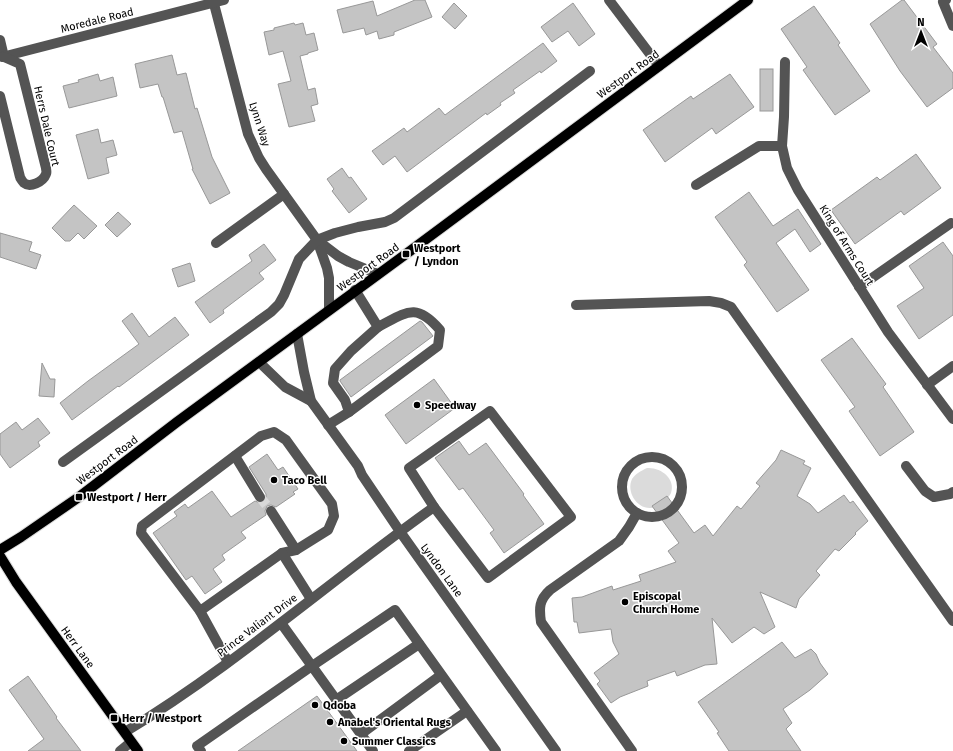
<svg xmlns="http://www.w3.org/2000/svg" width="953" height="751" font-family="'Fira Sans',sans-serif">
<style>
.green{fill:#dbdbdb}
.building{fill:#c4c4c4;stroke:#989898}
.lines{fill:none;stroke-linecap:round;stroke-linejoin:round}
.minor-tunnel{stroke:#d9d9d9;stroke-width:10;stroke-dasharray:10 5;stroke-linecap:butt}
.major-casing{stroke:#dbdbdb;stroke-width:12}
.minor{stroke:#545454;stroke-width:10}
.major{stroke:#000;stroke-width:10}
.poi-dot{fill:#000;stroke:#fff;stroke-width:1.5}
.labels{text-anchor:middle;stroke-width:3;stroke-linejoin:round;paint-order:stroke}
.street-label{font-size:11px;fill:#000;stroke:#fff}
.poi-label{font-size:11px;font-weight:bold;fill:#000;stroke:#fff;text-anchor:start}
</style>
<rect width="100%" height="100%" fill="#fff"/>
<path class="green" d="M647,468C661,467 676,479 671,493C669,498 663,501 659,504C657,506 654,508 651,508C637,509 626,492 632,479C636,473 641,471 647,468Z"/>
<g class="building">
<path d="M415,0H425L432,17L394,32V35L379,39L377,31L366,35L364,28L343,33L337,10L373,1L377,16Z"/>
<path d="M902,0H904L937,44L933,47L953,73V88L927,107L900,71L870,24Z"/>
<path d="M454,3L467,16L455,29L442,17Z"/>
<path d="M573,3L595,34L579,46L568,31L552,42L541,27Z"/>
<path d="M814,6L840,43L838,45L870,91L835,115L803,70L807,67L781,29Z"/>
<path d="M294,23L295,25L303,23L306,35L314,33L318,50L308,53V54L300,56L308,90L315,88L318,104L311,106L315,121L289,127L278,84L291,81L283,51L269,55L264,32L274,30V28Z"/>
<path d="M543,43L557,61L541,73L540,71L513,90L515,93L500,103L501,105L487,115L486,113L407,172L395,156L383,165L372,151L404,128L407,132L439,108L445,115Z"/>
<path d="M172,55L177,75L186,73L195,109L197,108L212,157L230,193L210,204L192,169H193L182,131L174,133L163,97H162L158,84L140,88L135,64Z"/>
<rect x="760" y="69" width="13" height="42"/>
<path d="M98,74L100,81L113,77L117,96L69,108L63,86L79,82L78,80Z"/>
<path d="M730,74L754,107L716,134L712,128L665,162L643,130L691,96L693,99Z"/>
<path d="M98,129L101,143L113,140L117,155L106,158L109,173L88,179L76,135Z"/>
<path d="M916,154L941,188L904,215L901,211L855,244L831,210L877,177L880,180Z"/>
<path d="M342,168L349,178L351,177L367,199L349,213L332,191L334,189L327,179Z"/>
<path d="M749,192L773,226L798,209L821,244L810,252L795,229L776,243L809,290L777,312L744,265L747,262L715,217Z"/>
<path d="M74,205L97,226L84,239L78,233L70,241H65L52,228Z"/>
<path d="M118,212L131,224L117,237L105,225Z"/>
<path d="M0,233L32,242L29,251L41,255L36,269L0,257Z"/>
<path d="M943,242L953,256V315L919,339L897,306L924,288L909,266Z"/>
<path d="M264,244L276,260L259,273L264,279L223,310L224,313L210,323L195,302L252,261L249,255Z"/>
<path d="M190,263L195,281L178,287L172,269Z"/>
<path d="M132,313L149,337L175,317L189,335L119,387L118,386L72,420L60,403L88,381L139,344L122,321Z"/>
<path d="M420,321L422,322L433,336L351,397L340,381V380Z"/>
<path d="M852,338L886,384L883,387L914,432L880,456L849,411L855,407L821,360Z"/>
<path d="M42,363L50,379H55L54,397L39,396Z"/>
<path d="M434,379L455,408L406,444L385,415Z"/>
<path d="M38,418L50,433L38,442L40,446L10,468L0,454V434L16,422L22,430Z"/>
<path d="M459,441L469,455L486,443L524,494L523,495L544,524L504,553L490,533L494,530L463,488L459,490L435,458Z"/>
<path d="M781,450L805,461L803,464L811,468L797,496L810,504L818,513L844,495L850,503L853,501L868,521L855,533L856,534L839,551L835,549L816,571L820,575L799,599L796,608L760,592L775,627L764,634L754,627L732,643L712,618L717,664L705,665L677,676L675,671L647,681L648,686L620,697L611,703L597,684L600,681L594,673L619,654L613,642L611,629L579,633L577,622H574L572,598L582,597L612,586L613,590L641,581L639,575L676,562L668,551L679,543L652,506L667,496L694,533L705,525L713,536L737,506L741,509L760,486L756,483L776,460Z"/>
<path d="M267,454L278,470L283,467L298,489L293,492L295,494L276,507L271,505L267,506L265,511L266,515L241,532L246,538L222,555L225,560L213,569L222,582L205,594L192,576L186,580L153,533L177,516L174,512L185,504L188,508L212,491L231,517L255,501L260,503L264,502L266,500V494L249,467Z"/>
<path d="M782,642L795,658L811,649L816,654L820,663L828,674L810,690L783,709L792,723L786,729L801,751H729L717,733L719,732L698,702Z"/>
<path d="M28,676L57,717L56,718L81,751H28L44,739L9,690Z"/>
<path d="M317,696L357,751H238Z"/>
</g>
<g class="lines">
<path class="minor-tunnel" d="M260,497L271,511"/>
<defs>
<g id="major">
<path d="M0,550L21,537L79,497L177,422L406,254L748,0"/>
<path d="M0,556L16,582L138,751"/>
</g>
</defs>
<use href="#major" class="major-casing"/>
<g class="minor">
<path d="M213,0L248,134L259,158L266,169L317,240L338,256L349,262L378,274"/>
<path d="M609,0L659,66"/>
<path d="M946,0L943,2L953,26"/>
<path d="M0,40L4,57"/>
<path d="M2,57L224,0"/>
<path d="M785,62L784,117L782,146L787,168L798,190L888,332L953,419"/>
<path d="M0,96L20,177C20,178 23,182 24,183C30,188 43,182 46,174C47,172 46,170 46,168L20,64L4,57"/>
<path d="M696,185L759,146H782"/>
<path d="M317,240L327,268L329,278V310"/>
<path d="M216,243L284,194"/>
<path d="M859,287L951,223"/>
<path d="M576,305L709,301L721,303L731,307L953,621"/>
<path d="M297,334L304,372L311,401L358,466L362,475L401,533L556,751"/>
<path d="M259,362L285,387L311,401"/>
<path d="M927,385L953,366"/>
<path d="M490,411L571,517L488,578L434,507L409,468Z"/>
<path d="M349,412L438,346L440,330C416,302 407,312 378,327"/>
<path d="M328,425L349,412L345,400L333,383L335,369L351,351L378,327L355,290"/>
<path d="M274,432L286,440L332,504L334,516L328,530L296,550L282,553L200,611L141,533L142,526L261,436Z"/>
<path d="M235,456L260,497"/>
<circle cx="652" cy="487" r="30"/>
<path d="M63,462L271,312L279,304L284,295L299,259L317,240L335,233L358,227L385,222L394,218L590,71"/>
<path d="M906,466L925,491L934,497L950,494L953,492"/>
<path d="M271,511L296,550"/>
<path d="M282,553L311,599"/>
<path d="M200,611L228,662"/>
<path d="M281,623L373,751"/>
<path d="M336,700L419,644"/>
<path d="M125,732C234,666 330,581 434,507"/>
<path d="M361,734L441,675"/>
<path d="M120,751L131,742"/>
<path d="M201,751L197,746L312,666L395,610L496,751"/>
<path d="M409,751L467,711"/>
<path d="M632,751L541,622C539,608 539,600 550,590L619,541L629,527L637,513"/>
</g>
<use href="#major" class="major"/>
</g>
<g class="poi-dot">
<rect x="402" y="250" width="8" height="8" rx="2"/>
<circle cx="417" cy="405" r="4"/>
<circle cx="274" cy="480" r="4"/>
<rect x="75" y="493" width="8" height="8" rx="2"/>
<circle cx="625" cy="602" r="4"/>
<circle cx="315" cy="705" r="4"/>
<rect x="110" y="714" width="8" height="8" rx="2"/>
<circle cx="330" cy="722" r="4"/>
<circle cx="344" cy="741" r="4"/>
</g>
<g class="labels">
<g class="street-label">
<text transform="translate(97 20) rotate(-14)" y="4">Moredale Road</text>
<text transform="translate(628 74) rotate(-36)" y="4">Westport Road</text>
<text transform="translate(260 124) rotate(72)" y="4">Lynn Way</text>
<text transform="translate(47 126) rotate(77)" y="4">Herrs Dale Court</text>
<text transform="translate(847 245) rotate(58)" y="4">King of Arms Court</text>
<text transform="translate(368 267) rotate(-36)" y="4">Westport Road</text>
<text transform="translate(107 460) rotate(-37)" y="4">Westport Road</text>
<text transform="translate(442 570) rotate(54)" y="4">Lyndon Lane</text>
<text transform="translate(257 625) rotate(-37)" y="4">Prince Valiant Drive</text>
<text transform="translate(78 647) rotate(54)" y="4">Herr Lane</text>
</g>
<g class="poi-label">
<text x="414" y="252">Westport<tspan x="414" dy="13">/ Lyndon</tspan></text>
<text x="425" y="409">Speedway</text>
<text x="282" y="484">Taco Bell</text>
<text x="87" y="501">Westport / Herr</text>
<text x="633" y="600">Episcopal<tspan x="633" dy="13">Church Home</tspan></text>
<text x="323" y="709">Qdoba</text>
<text x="122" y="722">Herr / Westport</text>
<text x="338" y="726">Anabel's Oriental Rugs</text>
<text x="352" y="745">Summer Classics</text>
</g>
</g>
<g transform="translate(921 32)" stroke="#ffffff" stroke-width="3" paint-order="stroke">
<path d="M0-3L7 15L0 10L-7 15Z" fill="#000000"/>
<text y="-6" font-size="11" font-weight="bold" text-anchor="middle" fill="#000000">N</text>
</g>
</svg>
